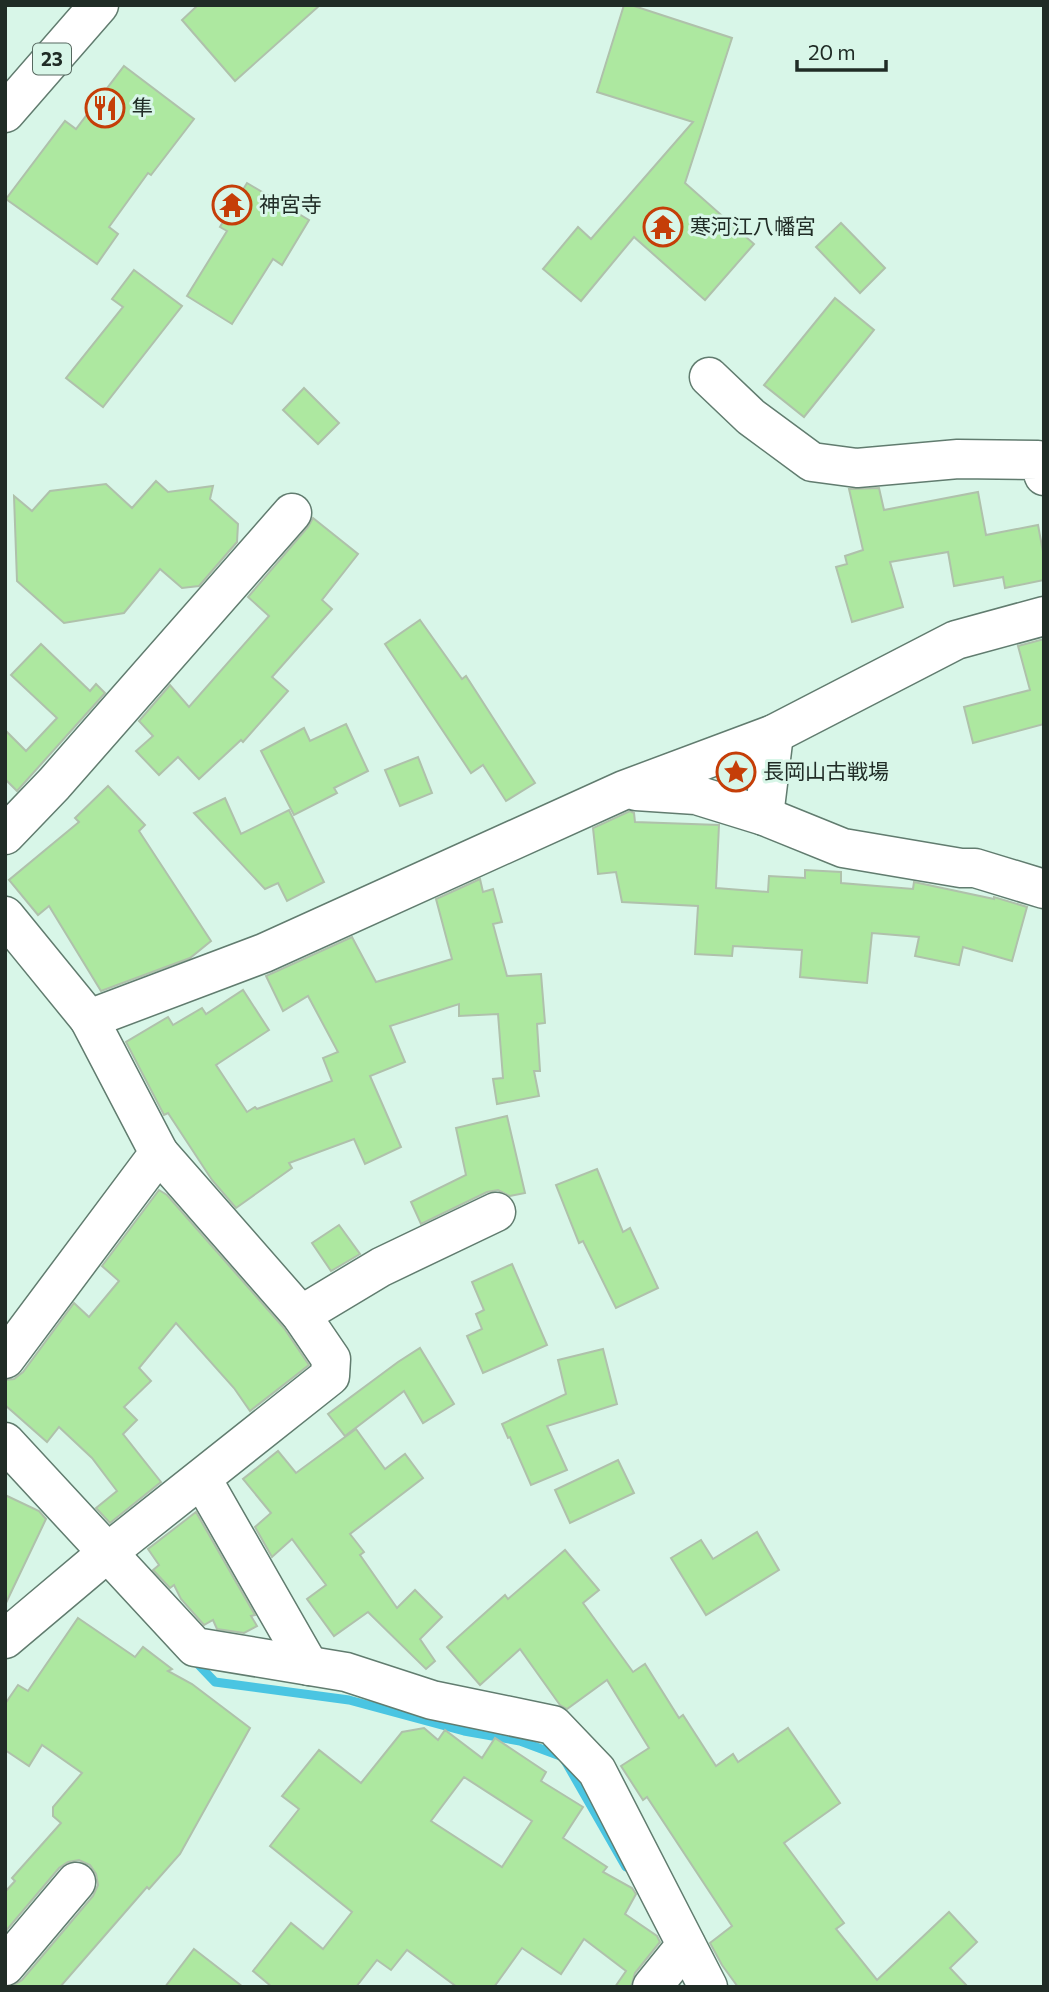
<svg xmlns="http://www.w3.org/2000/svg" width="1049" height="1992" font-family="Commissioner,'Noto Sans JP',sans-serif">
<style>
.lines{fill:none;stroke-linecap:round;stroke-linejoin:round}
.stream{stroke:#4ac5e2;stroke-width:9}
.building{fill:#ade8a0;stroke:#afc1ab;stroke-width:2;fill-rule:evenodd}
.minor-casing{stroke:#617c6f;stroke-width:41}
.major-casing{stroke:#617c6f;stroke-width:41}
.minor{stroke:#fff;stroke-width:38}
.major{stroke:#fff;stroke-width:38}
.labels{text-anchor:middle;stroke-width:6;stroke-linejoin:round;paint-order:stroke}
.shield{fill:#d8f6e8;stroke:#576960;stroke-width:2}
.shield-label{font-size:19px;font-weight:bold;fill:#202c26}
.poi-label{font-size:21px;fill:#202c26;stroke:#d8f6e8;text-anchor:start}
</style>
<rect width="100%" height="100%" fill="#d8f6e8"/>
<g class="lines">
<path class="stream" d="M194,1660L215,1682L349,1700L464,1731L520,1741L563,1757L626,1867"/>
</g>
<g class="building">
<path d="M198,5H320L235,81L182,20Z"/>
<path d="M624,5H631L732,38L685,183L754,244L705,300L634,237L581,301L543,269L578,227L591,239L693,122L597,92Z"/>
<path d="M124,66L194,119L151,175L148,173L109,227L118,234L97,264L6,199L65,121L76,129Z"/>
<path d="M247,183L309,220L282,265L273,259L232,324L187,296L227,231L220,227Z"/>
<path d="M841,223L885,268L860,293L816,247Z"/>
<path d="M134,270L182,306L103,407L66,378L123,307L112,299Z"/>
<path d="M835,298L874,330L804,417L764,385Z"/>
<path d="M304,388L339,423L318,444L283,410Z"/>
<path d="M156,481L168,492L213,486L210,499L238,524L237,542L199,586L182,588L160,569L124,613L64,623L17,581L14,496L32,511L50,491L106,484L132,508Z"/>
<path d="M879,488L884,510L978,492L986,535L1038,525L1044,557V580L1005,588L1003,577L954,586L948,552L890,562L903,607L852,622L836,567L847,564L845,556L863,550L849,489Z"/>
<path d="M313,518L358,554L322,600L332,609L272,677L288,691L243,742L241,740L199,779L178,757L159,775L136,751L153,736L139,721L170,685L189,707L269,616L248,597L308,527Z"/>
<path d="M420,620L462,679L466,676L535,783L506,801L483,765L471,773L385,644Z"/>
<path d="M1044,639V724L973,743L964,707L1030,690L1018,646Z"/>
<path d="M41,644L90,691L96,684L105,693L17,791L5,779V730L26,751L57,718L11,675Z"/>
<path d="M346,724L368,771L334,788L337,793L294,815L261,751L304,728L310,741Z"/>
<path d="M418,757L432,793L400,806L385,770Z"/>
<path d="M108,786L145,825L139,831L211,941L190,958L101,991L49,906L38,915L9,880L79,822L75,818Z"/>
<path d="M225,798L241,834L289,810L324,882L287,901L278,883L265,889L194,813Z"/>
<path d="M630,811L634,813L635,822L719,825L716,888L768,892L769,876L805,878V870L841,872V883L913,889L914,882L994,899V897L1027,907L1012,961L963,947L959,965L915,956L919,937L872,933L867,983L800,977L802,950L733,946L732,956L695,954L698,906L622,902L616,872L598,874L593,828Z"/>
<path d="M480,879L483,892L493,889L502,922L493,924L507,976L541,974L545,1023L537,1024L540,1071H534L539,1096L497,1104L493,1079L503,1078L498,1014L459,1016V1004L390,1026L405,1062L370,1076L401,1147L365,1164L354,1139L289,1163L292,1168L236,1208L212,1180L168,1113L164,1115L126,1042L168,1017L173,1025L202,1008L206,1014L243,990L269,1030L216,1065L247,1112L255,1107L257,1109L332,1081L323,1058L338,1052L308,996L283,1011L266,976L352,937L376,982L452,959L436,899Z"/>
<path d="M507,1116L525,1193L510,1196L498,1190L487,1192L421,1224L411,1202L466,1175L456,1128Z"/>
<path d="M597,1169L623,1232L630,1228L658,1288L616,1308L583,1241L579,1243L556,1185Z"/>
<path d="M159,1190L167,1195L284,1328L309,1365L250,1411L234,1388L176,1323L139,1368L151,1381L124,1407L137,1420L123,1434L161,1482L110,1523L96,1508L117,1491L92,1458L59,1427L47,1442L5,1405V1380L14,1379L23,1372L74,1303L89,1317L119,1281L102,1266Z"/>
<path d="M339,1225L360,1254L331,1271L312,1243Z"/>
<path d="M512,1264L547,1345L483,1373L467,1336L482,1329L476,1314L484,1310L472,1282Z"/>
<path d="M420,1348L454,1404L423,1423L404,1391L345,1436L328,1414L398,1362Z"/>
<path d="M603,1349L617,1404L547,1426L567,1470L531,1485L510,1437L508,1438L502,1424L566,1394L558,1360Z"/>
<path d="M356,1429L385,1469L405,1454L423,1478L350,1534L364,1552L360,1555L397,1608L415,1590L442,1617L420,1639L435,1661L426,1669L368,1612L334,1636L307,1599L326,1585L292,1539L272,1557L255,1527L271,1513L243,1479L278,1451L296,1473Z"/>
<path d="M618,1460L634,1493L570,1523L555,1490Z"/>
<path d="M5,1495L39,1511L46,1519L5,1605Z"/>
<path d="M196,1512L255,1615L251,1616L257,1626L244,1633L217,1629L213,1620L204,1625L181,1599L174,1585L170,1588L153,1570L159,1565L148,1549Z"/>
<path d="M757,1532L779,1570L706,1615L671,1558L701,1540L713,1559Z"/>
<path d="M565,1550L599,1590L583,1603L633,1672L645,1664L679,1718L683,1715L716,1766L733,1754L738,1762L788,1728L840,1803L784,1843L844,1923L836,1929L877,1980L949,1912L977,1942L950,1968L968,1987H738L722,1965L710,1943L732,1926L647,1797L643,1800L621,1766L649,1748L607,1680L567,1709L560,1705L520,1649L480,1685L447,1647L505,1595L508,1599Z"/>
<path d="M78,1618L135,1657L143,1647L172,1669L168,1671L192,1684L250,1728L180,1854L149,1889L147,1887L60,1987H11L22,1980L93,1896L98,1885L96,1874L90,1865L79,1860L68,1862L59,1868L5,1932V1892L15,1881L12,1878L61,1823L53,1816V1807L82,1773L42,1745L29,1766L5,1750V1704L18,1685L28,1691Z"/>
<path d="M424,1728L438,1740L445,1730L482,1758L495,1738L546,1772L541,1781L583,1807L563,1838L607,1867L603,1872L632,1888L636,1894L625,1914L657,1936L660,1942L635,1973L631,1987H615L626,1971L584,1939L561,1974L522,1948L494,1987H457L407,1950L391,1970L377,1960L356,1987H272L253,1971L291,1923L323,1949L352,1912L270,1846L299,1809L282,1796L319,1750L361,1783L402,1732ZM464,1777L532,1821L502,1867L431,1821Z"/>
<path d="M194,1949L243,1987H165Z"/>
</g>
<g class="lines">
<defs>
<g id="minor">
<path d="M709,377L751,417L812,462L857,468L958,459L1038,460L1044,476"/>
<path d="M636,791L696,795L764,816L843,848L961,868H975L1044,889"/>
<path d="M764,816L774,734"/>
<path d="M5,835L54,784L292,513"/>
<path d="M5,916L89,1019L264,953L624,790L774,734L956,640L1044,616"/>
<path d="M301,1315L381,1267L496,1212"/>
<path d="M5,1359L159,1153L89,1019"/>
<path d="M5,1442L195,1647L346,1672L432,1700L553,1725L597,1771L708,1987"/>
<path d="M202,1479L309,1666"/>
<path d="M5,1639L107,1553L330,1376L331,1359L301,1315L159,1153"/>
<path d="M5,1966L76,1882"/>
<path d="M652,1987L686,1945"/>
</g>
<path id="major" d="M5,113L99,5"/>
</defs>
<use href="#minor" class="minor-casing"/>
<use href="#major" class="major-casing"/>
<use href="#minor" class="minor"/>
<use href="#major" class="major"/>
</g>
<defs>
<symbol id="restaurant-ring" viewBox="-11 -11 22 22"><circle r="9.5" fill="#d8f6e8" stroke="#c53e08" stroke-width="1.5"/><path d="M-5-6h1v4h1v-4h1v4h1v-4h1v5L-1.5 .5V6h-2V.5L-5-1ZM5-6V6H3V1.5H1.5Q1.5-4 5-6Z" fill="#c53e08"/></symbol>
<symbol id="temple-ring" viewBox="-11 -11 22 22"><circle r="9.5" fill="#d8f6e8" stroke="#c53e08" stroke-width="1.5"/><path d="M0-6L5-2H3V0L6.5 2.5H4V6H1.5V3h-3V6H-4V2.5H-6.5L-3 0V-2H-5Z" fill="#c53e08"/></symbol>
<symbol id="sight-ring" viewBox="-11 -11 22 22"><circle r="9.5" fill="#d8f6e8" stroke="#c53e08" stroke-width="1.5"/><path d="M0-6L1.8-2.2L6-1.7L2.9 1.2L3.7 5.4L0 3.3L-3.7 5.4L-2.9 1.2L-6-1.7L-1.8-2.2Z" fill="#c53e08"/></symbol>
</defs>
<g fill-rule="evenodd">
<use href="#restaurant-ring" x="83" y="86" width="44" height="44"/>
<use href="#temple-ring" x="210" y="183" width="44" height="44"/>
<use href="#temple-ring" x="641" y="205" width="44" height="44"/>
<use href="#sight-ring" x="714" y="750" width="44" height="44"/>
</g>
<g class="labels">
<rect class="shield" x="33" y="43.5" width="38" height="31" rx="5"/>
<g class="shield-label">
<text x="52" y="66">23</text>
</g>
<g class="poi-label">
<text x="132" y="115">隼</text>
<text x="259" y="212">神宮寺</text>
<text x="690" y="234">寒河江八幡宮</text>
<text x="763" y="779">長岡山古戦場</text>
</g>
</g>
<rect width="1049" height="1992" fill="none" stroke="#202c26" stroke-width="14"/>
<path d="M797 60v10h89v-10" fill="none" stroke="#202c26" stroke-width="3.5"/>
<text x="808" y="60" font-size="21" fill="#202c26" stroke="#d8f6e8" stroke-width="5" paint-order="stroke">20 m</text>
</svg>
